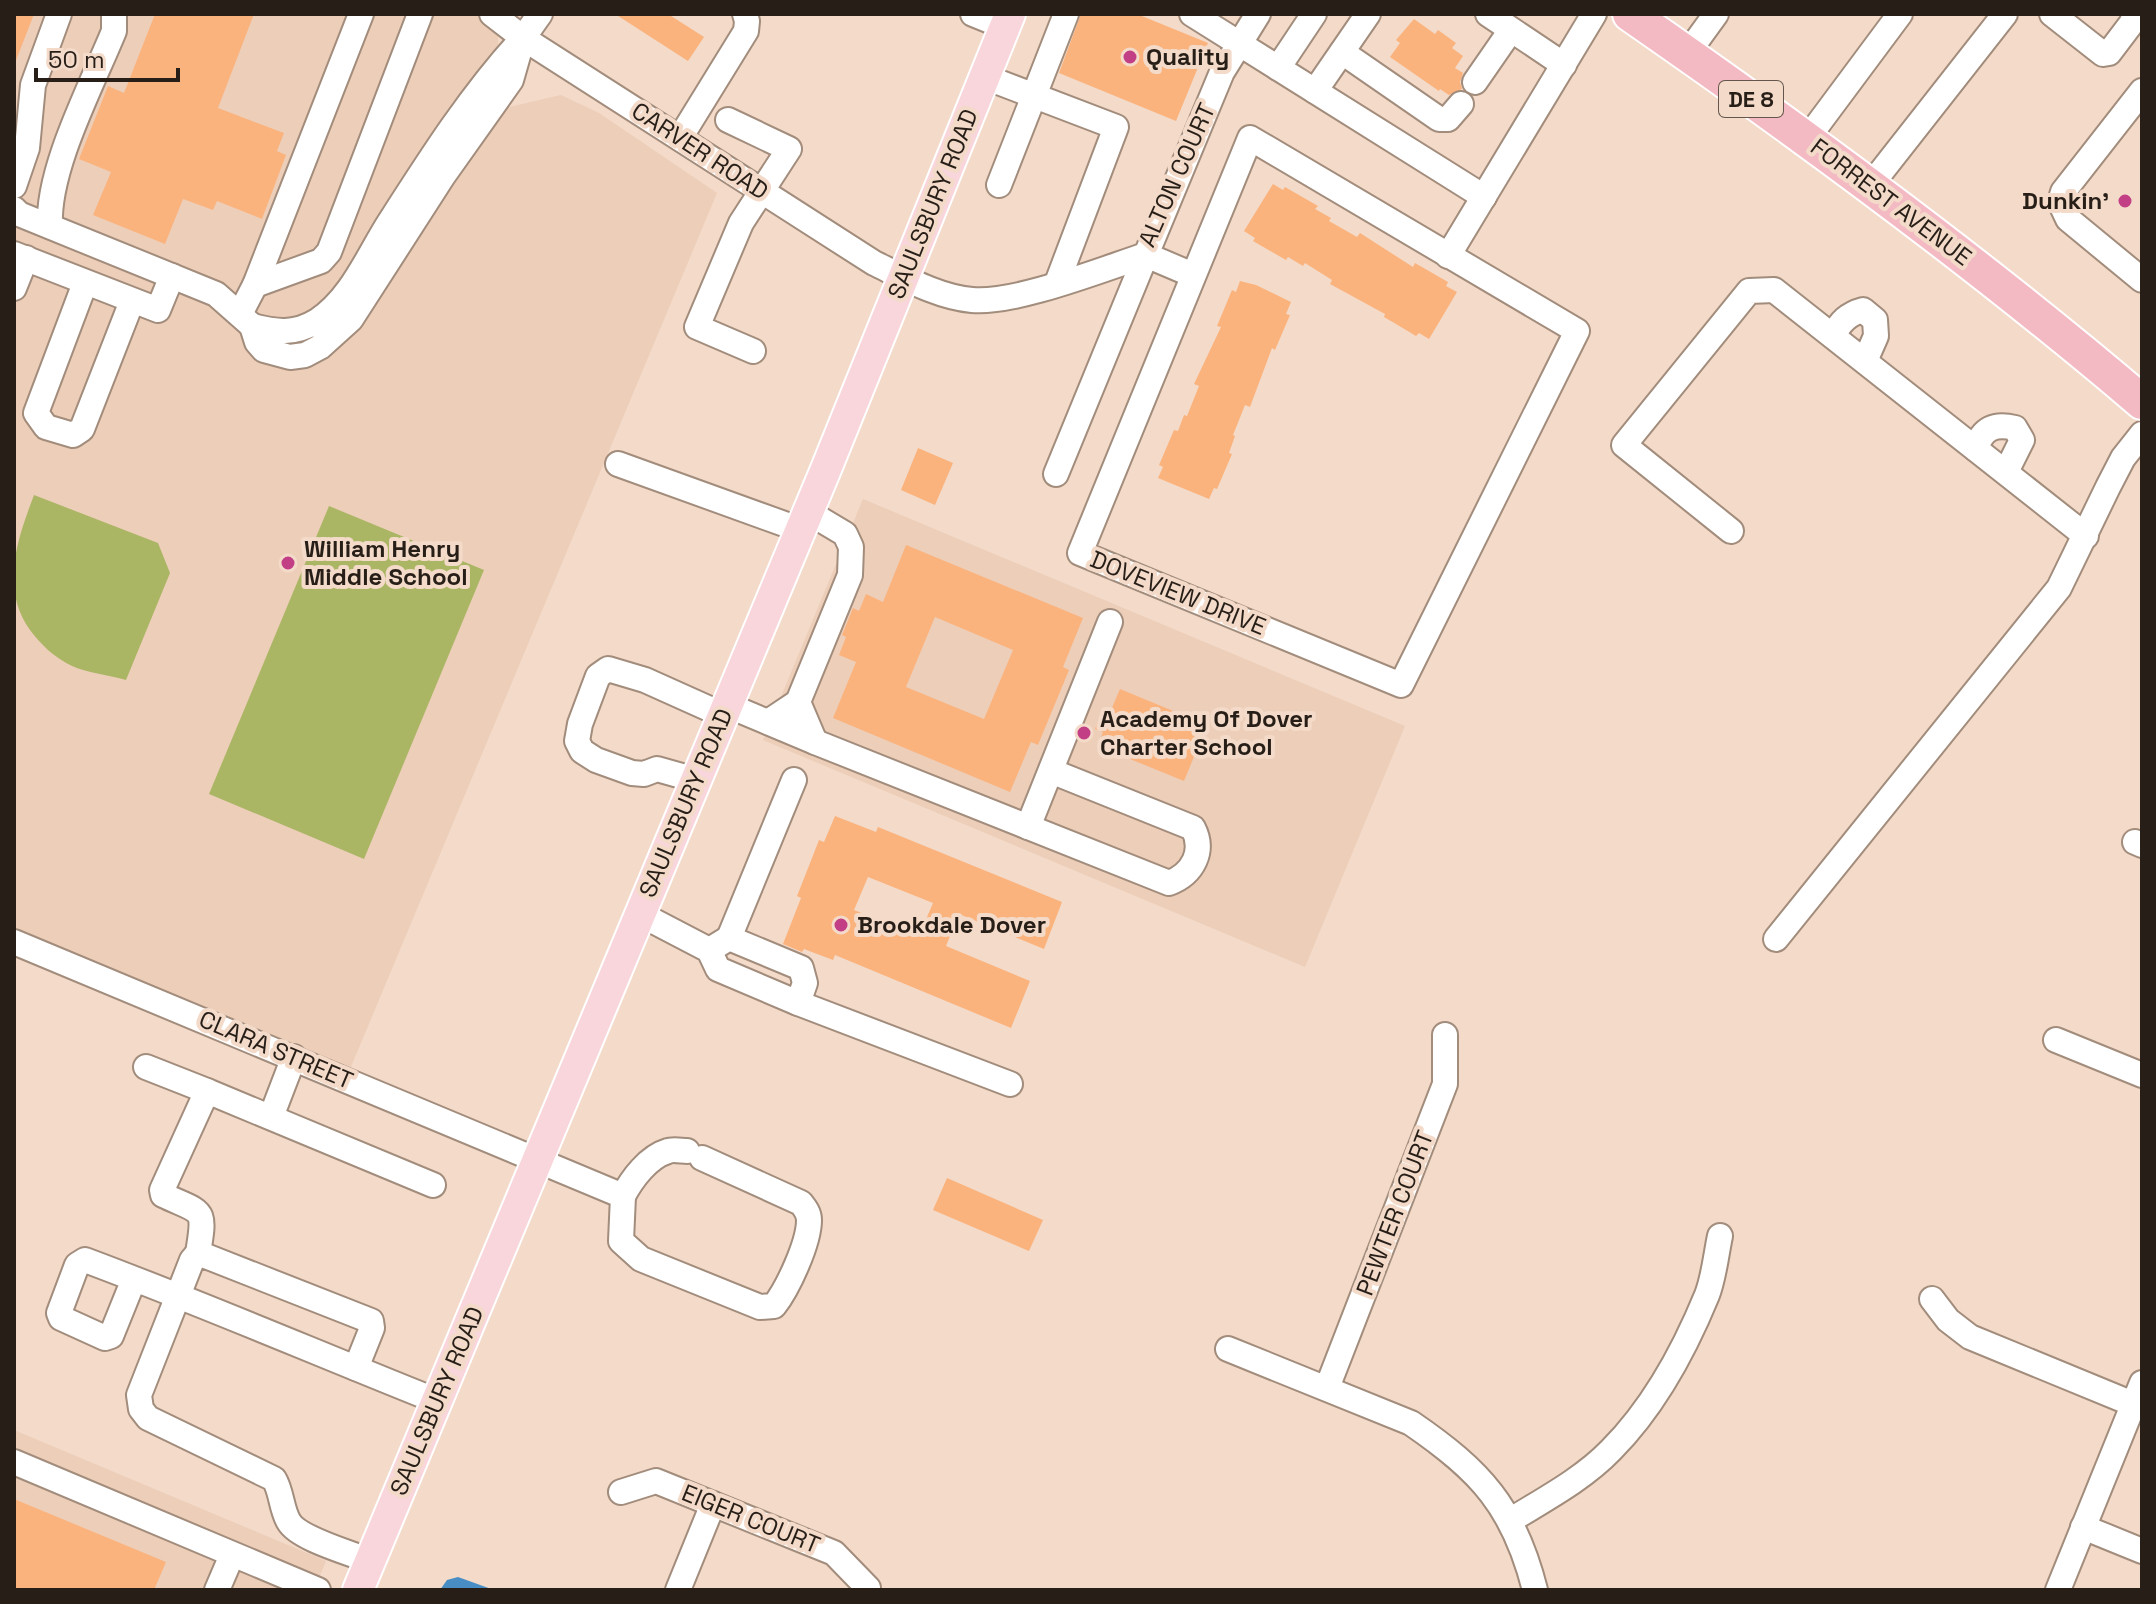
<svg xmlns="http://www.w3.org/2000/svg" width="2156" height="1604" font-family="'Space Grotesk',sans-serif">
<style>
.built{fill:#edceb9}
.green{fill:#abb665}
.water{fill:#488dc4}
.building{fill:#fbb37d;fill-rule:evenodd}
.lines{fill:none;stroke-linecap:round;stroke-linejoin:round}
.minor-casing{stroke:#a28c7c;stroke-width:28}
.major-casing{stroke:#fff;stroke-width:34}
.highway-casing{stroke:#fff;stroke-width:38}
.minor{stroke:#fff;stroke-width:24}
.major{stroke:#f8d6dc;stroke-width:30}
.highway{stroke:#f4bac4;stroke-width:34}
.poi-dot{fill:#c23f85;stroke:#f3dac9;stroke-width:3}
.labels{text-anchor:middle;stroke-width:8;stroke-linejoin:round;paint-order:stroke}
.shield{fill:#f3dac9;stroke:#64564c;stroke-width:2}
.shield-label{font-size:22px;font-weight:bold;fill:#261e17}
.poi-label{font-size:24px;font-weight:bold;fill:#261e17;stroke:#f3dac9;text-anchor:start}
.street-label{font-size:24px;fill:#261e17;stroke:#f3dac9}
</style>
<rect width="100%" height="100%" fill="#f3dac9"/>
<g class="built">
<path d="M14,14H513L498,34L500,109L561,95L599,113L717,193L350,1069L14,933Z"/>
<path d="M863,499L1405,726L1305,967L763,740Z"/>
<path d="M14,1430L326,1561L314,1590H14Z"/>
</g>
<g class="green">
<path d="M34,495L158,543L170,573L126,680C109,675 88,673 72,666C55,658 41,645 30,630C0,588 17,540 34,495Z"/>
<path d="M329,506L484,570L364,859L209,794Z"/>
</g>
<path class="water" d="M458,1577L494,1590H440L447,1580Z"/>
<g class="building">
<path d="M14,14H34L15,63L14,62Z"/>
<path d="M155,14H254L218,108L284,133L277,151L286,155L262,219L217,201L213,210L183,199L165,244L93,215L111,172L79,159L108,86L124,93Z"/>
<path d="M615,14H668L704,37L688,61Z"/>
<path d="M1081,14H1137L1208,43L1176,121L1059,73Z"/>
<path d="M1414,19L1435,34L1438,30L1456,43L1452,48L1463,56L1455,68L1463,73L1460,82L1462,89L1449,95L1440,89L1439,91L1390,57L1400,43L1396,40Z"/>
<path d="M1273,184L1283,190L1285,187L1318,206L1315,209L1331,218L1329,221L1357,237L1360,233L1413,267L1415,263L1448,282L1446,286L1457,292L1429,339L1419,333L1416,336L1396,324L1384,317L1385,314L1330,284L1332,280L1305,263L1303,266L1288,257L1286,260L1253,241L1255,238L1244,231Z"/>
<path d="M1240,281L1256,285L1291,302L1286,314L1290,315L1275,350L1272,348L1250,407L1245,405L1233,435L1235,436L1229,453L1232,454L1217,489L1214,488L1209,499L1158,478L1163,467L1159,465L1174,430L1178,431L1184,415L1187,416L1199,386L1194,384L1221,327L1217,326L1232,290L1236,292Z"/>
<path d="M918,448L953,463L935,505L901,490Z"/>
<path d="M906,545L1083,618L1063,667L1069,670L1038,745L1031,742L1010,792L833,718L856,662L839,655L846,637L842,635L853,608L859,611L866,594L883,602ZM935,617L1013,650L984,719L906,687Z"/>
<path d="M1120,689L1207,725L1184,781L1098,746L1103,732L1095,729L1104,707L1111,710Z"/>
<path d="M835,816L876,832L878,827L1062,902L1044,949L959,914L946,946L1030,981L1011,1028L835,955L833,960L804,949L802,952L783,944L801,898L797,896L812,858L819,840L824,842ZM868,877L933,903L919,936L854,910Z"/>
<path d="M947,1178L1043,1220L1029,1251L933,1210Z"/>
<path d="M14,1499L166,1562L154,1590H14Z"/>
</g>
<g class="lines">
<defs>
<g id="minor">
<path d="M492,14L523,38"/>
<path d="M540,14L523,38L874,263C905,278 938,297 972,300C1015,304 1103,269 1146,255L1222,72L1258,14"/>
<path d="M973,14L1005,27"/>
<path d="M1192,14L1484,197"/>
<path d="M1488,14L1564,65"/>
<path d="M2052,14L2103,54L2109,53L2134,20L2133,14"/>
<path d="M523,38L511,80L443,176L351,319L320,347L305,355L290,357L264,350L257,342L252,326C276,332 294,335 317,321C351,299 368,256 389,223C430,159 472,93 523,38Z"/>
<path d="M1342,52L1439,119H1448L1461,104"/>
<path d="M1687,54L1716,14"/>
<path d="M1278,68L1314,14"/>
<path d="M985,77L1116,127L1057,283"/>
<path d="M1475,82L1511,30"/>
<path d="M1315,91L1368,14"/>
<path d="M2142,91L2063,192L2060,202L2068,219L2142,280"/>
<path d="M728,120L789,149L741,223L697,327L753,351"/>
<path d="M680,138L746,31L747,21L745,14"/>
<path d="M1250,138L1577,331L1401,685L1080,553Z"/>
<path d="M1807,139L1900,14"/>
<path d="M999,185L1066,14"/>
<path d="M14,186L27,148L33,85L59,14"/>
<path d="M1870,186L2005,14"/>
<path d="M14,209L19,214L216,294L250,324"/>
<path d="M50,226C47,169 92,85 114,31V14"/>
<path d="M14,254L158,310L172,276"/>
<path d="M1448,256L1594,14"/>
<path d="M85,283L36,413L46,427L73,435L82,429L132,301"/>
<path d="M255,285L321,261L329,252L420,14"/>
<path d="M14,288L26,258"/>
<path d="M240,314L255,285L361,14"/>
<path d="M1833,336C1840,322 1848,314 1863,310L1875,320L1876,336L1865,361"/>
<path d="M1976,449C1982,428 1995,423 2015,428L2022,440L2006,472"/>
<path d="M618,464L801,530"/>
<path d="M1056,474L1146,255L1193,275"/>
<path d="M1731,531L1624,445L1749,291L1774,290L2086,536"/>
<path d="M727,705L815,742L798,702"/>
<path d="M768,722L798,702L850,575L851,547L845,534L808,512"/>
<path d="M815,742L1169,883C1193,874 1205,851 1193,828L1051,771"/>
<path d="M696,780L657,769L644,774L632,773L596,760L582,751L577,741L580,724L598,676L608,669L645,680L723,715"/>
<path d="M1028,827L1110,622"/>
<path d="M2135,842L2142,845"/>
<path d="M640,914L709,950L718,969L798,1003L1010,1084"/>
<path d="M729,938L794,780"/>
<path d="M1776,939L2059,588L2108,487L2123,458L2142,434"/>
<path d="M14,942L623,1196L621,1241L641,1259L760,1307L774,1306C788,1288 809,1243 809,1220C809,1213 805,1208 801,1203L702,1158"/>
<path d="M716,946L729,938L801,968L805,983L798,1003"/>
<path d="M2056,1040L2142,1075"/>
<path d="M146,1067L207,1091"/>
<path d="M271,1117L294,1057"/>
<path d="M623,1196C632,1179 648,1157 668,1151C673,1149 682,1151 687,1151"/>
<path d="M198,1253C206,1206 203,1214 163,1195L162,1190L207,1091L433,1185"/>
<path d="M134,1279L111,1336L105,1338L61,1318L59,1313L77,1265L85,1260C203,1304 319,1354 437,1401"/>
<path d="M1932,1299L1948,1320L1970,1337L2133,1404"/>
<path d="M1228,1349L1411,1423C1481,1471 1514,1507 1535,1590"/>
<path d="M356,1368L372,1328L371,1321L198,1253L192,1260L139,1395L141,1409L148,1418L274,1479C282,1492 281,1509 289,1522C299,1539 351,1553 370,1561"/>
<path d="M1327,1388L1445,1084V1035"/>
<path d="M14,1462L318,1590"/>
<path d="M621,1492L656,1481L834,1553L868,1588"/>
<path d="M1511,1520C1545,1499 1583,1479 1611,1450C1654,1407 1684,1351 1707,1295C1714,1277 1716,1255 1720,1236"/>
<path d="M2083,1527L2142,1551"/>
<path d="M217,1590L232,1555"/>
<path d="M678,1590L713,1504"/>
<path d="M2058,1590L2142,1383"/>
</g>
<path id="major" d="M358,1590L826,469L1010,14"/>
<path id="highway" d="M1630,14C1806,136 1979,263 2142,402"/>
</defs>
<use href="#minor" class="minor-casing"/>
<use href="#major" class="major-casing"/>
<use href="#highway" class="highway-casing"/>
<use href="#minor" class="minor"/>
<use href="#major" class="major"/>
<use href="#highway" class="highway"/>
</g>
<g class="poi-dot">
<circle cx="1130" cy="57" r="8"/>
<circle cx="2125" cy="201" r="8"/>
<circle cx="288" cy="563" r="8"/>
<circle cx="1084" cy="733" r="8"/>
<circle cx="841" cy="925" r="8"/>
</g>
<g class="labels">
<rect class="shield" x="1719" y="81" width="64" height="36" rx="6"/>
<g class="shield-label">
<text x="1751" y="107">DE 8</text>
</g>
<g class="poi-label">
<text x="1146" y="65">Quality</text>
<text x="2109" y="209" text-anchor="end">Dunkin'</text>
<text x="304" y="557">William Henry<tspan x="304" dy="28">Middle School</tspan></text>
<text x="1100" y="727">Academy Of Dover<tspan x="1100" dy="28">Charter School</tspan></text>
<text x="857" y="933">Brookdale Dover</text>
</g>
<g class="street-label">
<text transform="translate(700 151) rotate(33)" y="8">CARVER ROAD</text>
<text transform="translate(1177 175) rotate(-66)" y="8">ALTON COURT</text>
<text transform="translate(1891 202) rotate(37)" y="8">FORREST AVENUE</text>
<text transform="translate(933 204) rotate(-68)" y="8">SAULSBURY ROAD</text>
<text transform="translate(1178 593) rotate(22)" y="8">DOVEVIEW DRIVE</text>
<text transform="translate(686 803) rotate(-67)" y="8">SAULSBURY ROAD</text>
<text transform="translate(276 1050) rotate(23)" y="8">CLARA STREET</text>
<text transform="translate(1395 1213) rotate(-69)" y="8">PEWTER COURT</text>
<text transform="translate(437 1401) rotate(-67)" y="8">SAULSBURY ROAD</text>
<text transform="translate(751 1519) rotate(22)" y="8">EIGER COURT</text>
</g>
</g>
<rect width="2156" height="1604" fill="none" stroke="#261e17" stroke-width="32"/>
<path d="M36 68v12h142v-12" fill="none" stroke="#261e17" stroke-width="4"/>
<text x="48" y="68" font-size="24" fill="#261e17" stroke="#f3dac9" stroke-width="6" paint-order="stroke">50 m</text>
</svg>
